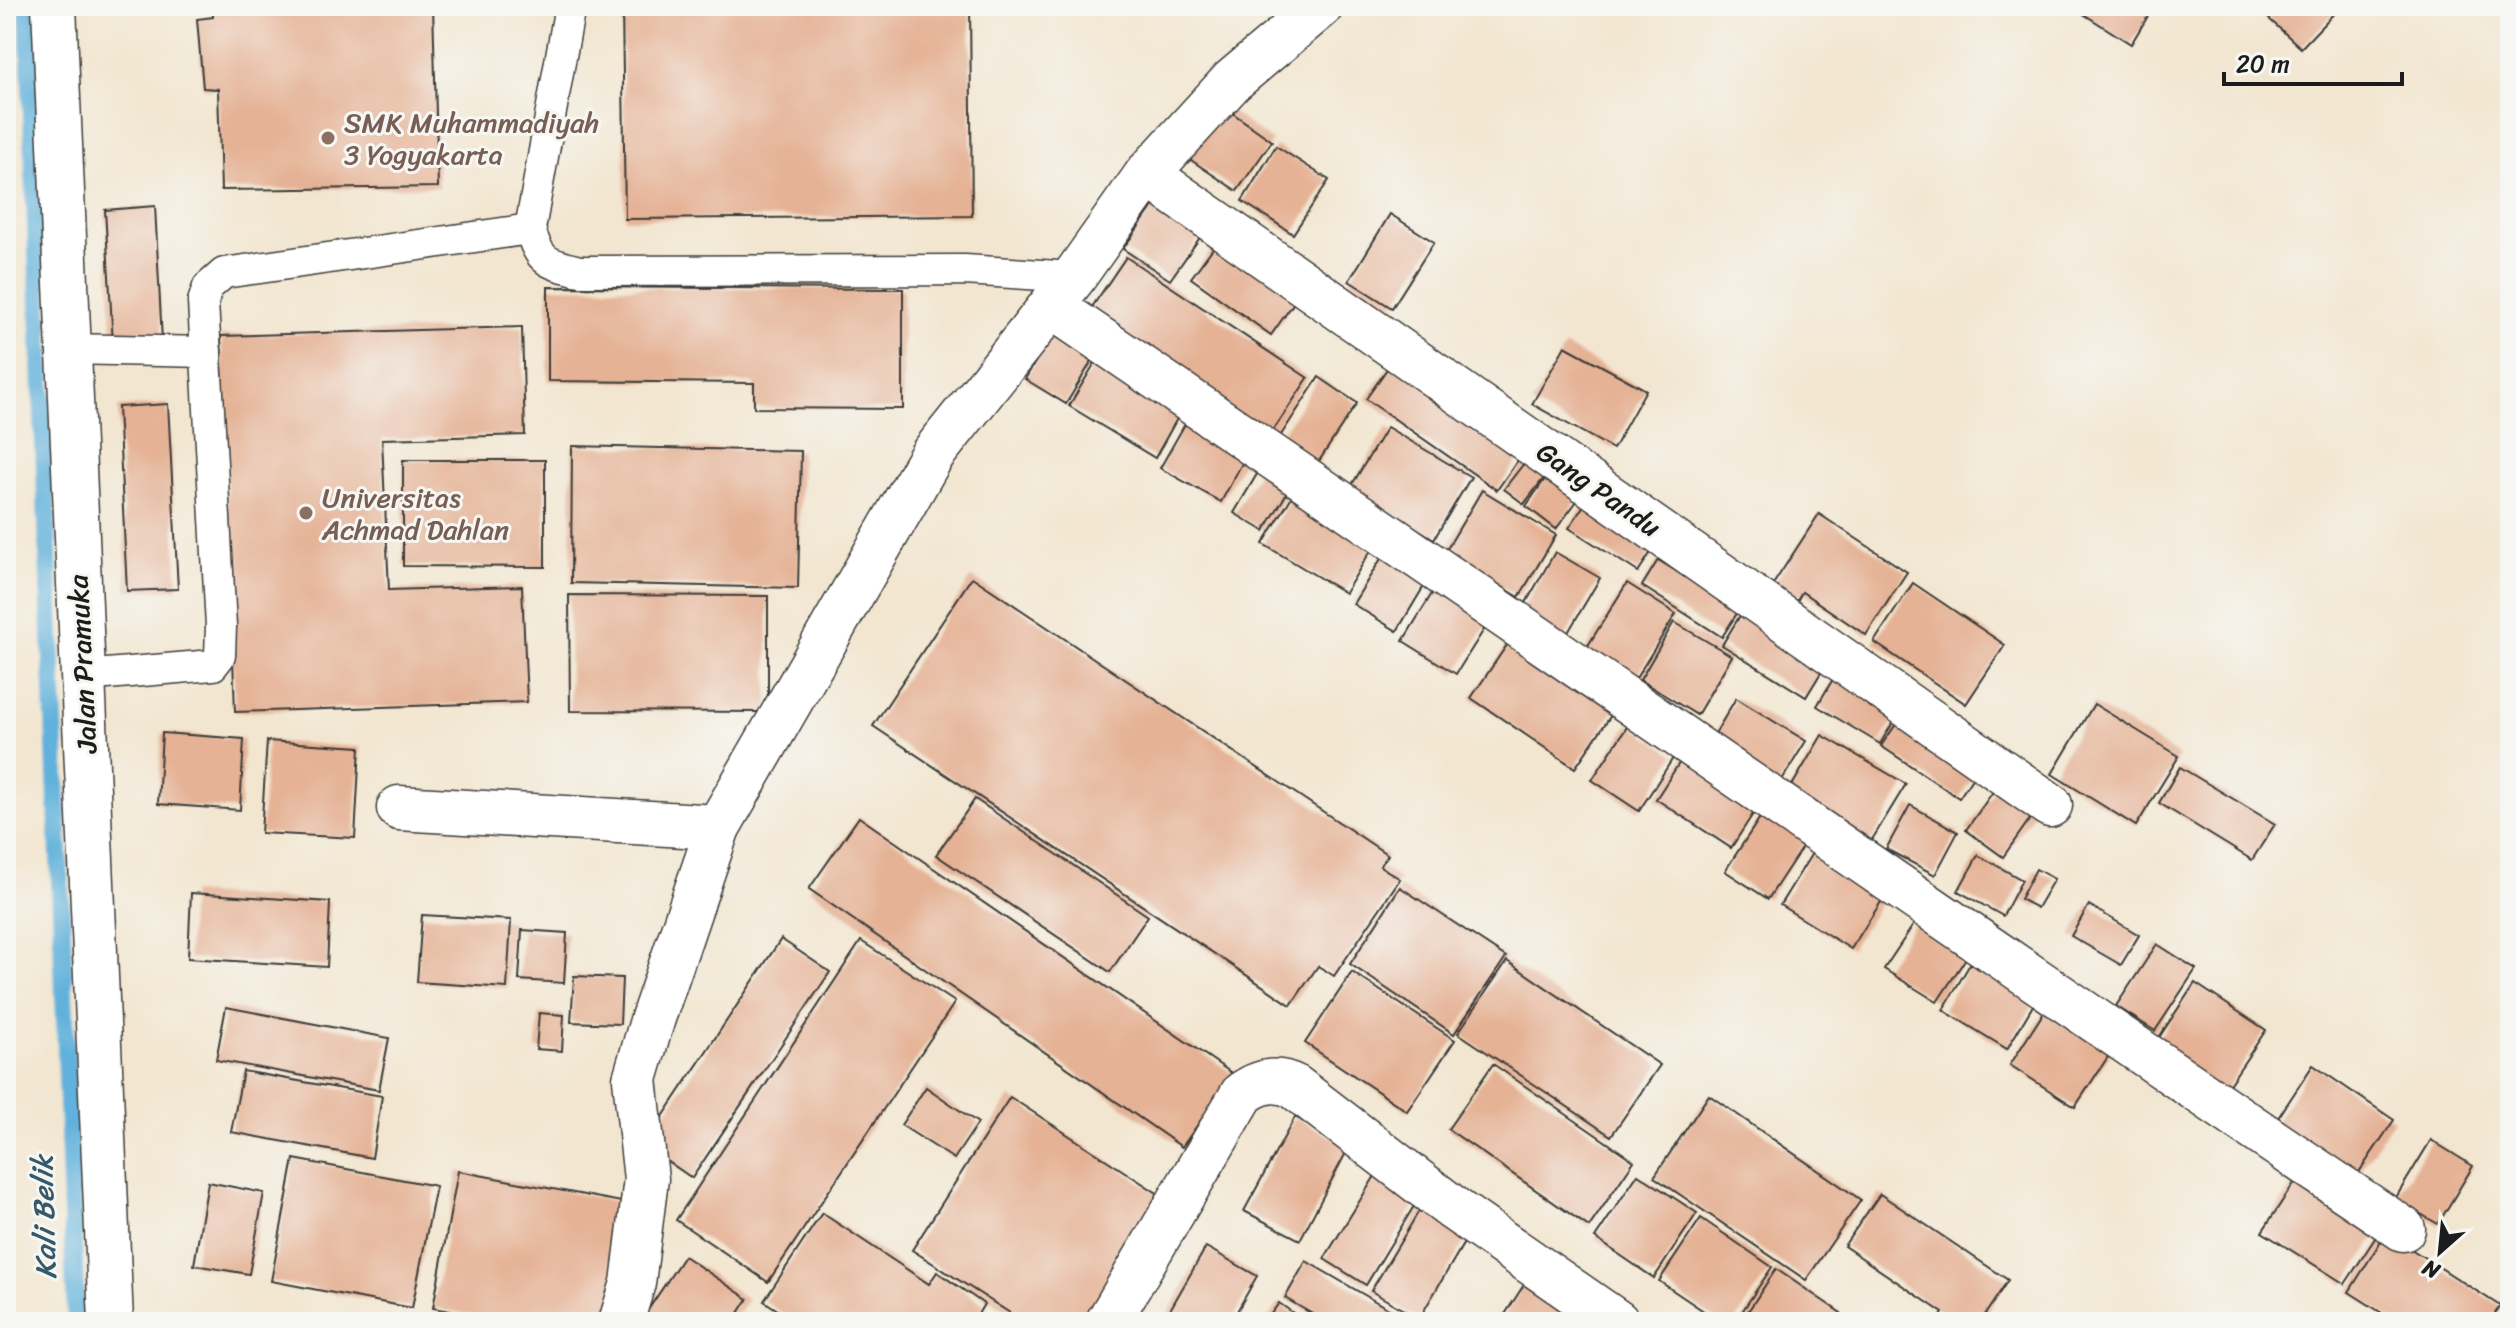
<svg xmlns="http://www.w3.org/2000/svg" width="2516" height="1328" font-family="Sriracha,sans-serif">
<style>
.lines{fill:none;stroke-linecap:round;stroke-linejoin:round}
.stream{stroke:#60b1db;stroke-width:18}
.building{fill:#e5b295}
.service-casing{stroke:#3c3a37;stroke-width:33}
.minor-casing{stroke:#3c3a37;stroke-width:47}
.secondary-casing{stroke:#3c3a37;stroke-width:47}
.service{stroke:#fff;stroke-width:30}
.minor{stroke:#fff;stroke-width:44}
.secondary{stroke:#fff;stroke-width:44}
.education-dot{fill:#8d6e63;stroke:#f6f6f2;stroke-width:3}
.labels{text-anchor:middle;stroke-width:6;stroke-linejoin:round;paint-order:stroke}
.education-label{font-size:28px;fill:#785e54;stroke:#f6f6f2;text-anchor:start}
.street-label{font-size:28px;fill:#1c1c1c;stroke:#f6f6f2}
.water-label{font-size:30px;font-style:italic;fill:#375868;stroke:#f6f6f2}
</style>
<rect width="100%" height="100%" fill="#f6f6f2"/>
<filter id="ink" filterUnits="userSpaceOnUse"><feTurbulence type="fractalNoise" baseFrequency=".0125" numOctaves="2"/><feDisplacementMap in="SourceGraphic" scale="16" xChannelSelector="R" yChannelSelector="G"/><feConvolveMatrix kernelMatrix="1 2 1 2 8 2 1 2 1" color-interpolation-filters="sRGB"/></filter>
<filter id="wash" filterUnits="userSpaceOnUse"><feTurbulence type="fractalNoise" baseFrequency=".006" numOctaves="4" result="noise"/><feDisplacementMap in="SourceGraphic" scale="32" xChannelSelector="R" yChannelSelector="G"/><feGaussianBlur stdDeviation="1.8" result="paint"/><feColorMatrix in="noise" values="0 0 0 0 0 0 0 0 0 0 0 0 0 0 0 0 0 1.4 0 .05"/><feComposite in="paint" operator="in"/></filter>
<g filter="url(#wash)">
<rect width="100%" height="100%" fill="#f2e6d0"/>
<g class="lines">
<path class="stream" d="M28,6L76,1322"/>
</g>
<g id="blocks">
<g class="building">
<path d="M213,6H433L438,187L221,190L218,89L203,88L197,19L213,17Z"/>
<path d="M622,6H970L972,216L625,219Z"/>
<path d="M2071,6H2154L2131,44Z"/>
<path d="M2255,6H2341L2301,48Z"/>
<path d="M1224,107L1272,141L1237,191L1188,158Z"/>
<path d="M1276,146L1329,180L1293,234L1242,201Z"/>
<path d="M1161,195L1208,226L1170,280L1123,249Z"/>
<path d="M155,206L162,341L113,343L105,210Z"/>
<path d="M1390,214L1434,242L1392,308L1349,281Z"/>
<path d="M1221,237L1300,294L1271,335L1191,278Z"/>
<path d="M1126,257L1308,378L1268,438L1086,316Z"/>
<path d="M548,287L903,289V409L754,408V383L548,381Z"/>
<path d="M522,327L525,435L382,439L389,590L522,586L527,702L235,712L221,336Z"/>
<path d="M1055,329L1096,354L1066,404L1025,379Z"/>
<path d="M1565,346L1646,390L1613,449L1532,404Z"/>
<path d="M1099,356L1184,406L1155,458L1069,406Z"/>
<path d="M1396,356L1527,447L1497,490L1366,399Z"/>
<path d="M1319,377L1357,403L1317,464L1279,438Z"/>
<path d="M168,404L178,589L127,591L118,407Z"/>
<path d="M1185,424L1245,458L1221,502L1160,468Z"/>
<path d="M1387,427L1471,477L1434,539L1350,488Z"/>
<path d="M572,446L801,451L798,588L571,583Z"/>
<path d="M1532,453L1552,467L1524,504L1504,489Z"/>
<path d="M403,460H545V567L403,566Z"/>
<path d="M1263,464L1293,483L1264,531L1234,513Z"/>
<path d="M1552,469L1583,493L1556,529L1526,506Z"/>
<path d="M1482,490L1556,535L1519,597L1445,552Z"/>
<path d="M1294,493L1376,542L1345,593L1263,544Z"/>
<path d="M1588,499L1657,543L1638,572L1569,528Z"/>
<path d="M1819,514L1907,572L1866,635L1802,592L1796,603L1772,586Z"/>
<path d="M1387,549L1430,576L1397,631L1353,604Z"/>
<path d="M1555,552L1600,578L1563,641L1519,615Z"/>
<path d="M1658,560L1739,610L1722,637L1642,586Z"/>
<path d="M972,577L1388,855L1380,866L1400,879L1334,976L1318,966L1291,1005L873,726Z"/>
<path d="M1627,583L1676,614L1633,683L1584,652Z"/>
<path d="M1913,583L2005,645L1966,704L1874,642Z"/>
<path d="M1436,587L1490,620L1456,674L1403,641Z"/>
<path d="M569,595L768,596V712L570,711Z"/>
<path d="M6,611L14,660L6,661Z"/>
<path d="M1741,614L1825,666L1806,697L1722,645Z"/>
<path d="M1674,622L1732,656L1697,715L1640,680Z"/>
<path d="M1513,636L1618,705L1575,768L1471,698Z"/>
<path d="M1836,674L1900,711L1880,744L1817,706Z"/>
<path d="M1736,698L1806,741L1777,788L1708,746Z"/>
<path d="M2094,704L2179,756L2136,826L2052,774Z"/>
<path d="M1906,710L1983,762L1959,798L1881,746Z"/>
<path d="M1629,724L1675,755L1639,811L1592,780Z"/>
<path d="M162,733L244,739L240,810L158,804Z"/>
<path d="M1822,735L1906,784L1870,843L1787,794Z"/>
<path d="M267,741L360,747L355,838L261,833Z"/>
<path d="M1685,754L1760,803L1731,848L1656,799Z"/>
<path d="M2180,767L2275,824L2252,860L2159,803Z"/>
<path d="M2002,779L2039,806L2003,857L1966,830Z"/>
<path d="M975,799L1148,916L1110,972L936,855Z"/>
<path d="M1910,805L1958,832L1935,875L1886,849Z"/>
<path d="M1767,807L1810,835L1768,899L1725,871Z"/>
<path d="M859,817L1233,1074L1182,1147L809,889Z"/>
<path d="M1814,850L1886,894L1851,949L1780,905Z"/>
<path d="M1978,855L2022,880L2003,916L1958,891Z"/>
<path d="M2036,869L2054,879L2037,908L2020,899Z"/>
<path d="M1400,887L1506,957L1454,1034L1350,964Z"/>
<path d="M191,893L330,902L327,967L188,958Z"/>
<path d="M2089,905L2139,935L2121,965L2071,936Z"/>
<path d="M1922,912L1974,946L1937,1002L1884,969Z"/>
<path d="M422,915L511,920L507,988L417,982Z"/>
<path d="M522,930L567,933L564,983L519,980Z"/>
<path d="M781,939L830,972L692,1178L644,1145Z"/>
<path d="M861,941L955,1002L768,1282L676,1220Z"/>
<path d="M2157,944L2196,969L2155,1031L2116,1006Z"/>
<path d="M1987,960L2041,992L2007,1049L1943,1010L1970,964L1981,970Z"/>
<path d="M1507,961L1660,1065L1611,1136L1458,1033Z"/>
<path d="M1352,972L1455,1040L1407,1111L1305,1043Z"/>
<path d="M574,976L622,978L620,1024L571,1022Z"/>
<path d="M2195,983L2266,1030L2224,1092L2154,1045Z"/>
<path d="M2051,1001L2117,1043L2075,1107L2010,1065Z"/>
<path d="M226,1007L389,1038L379,1090L216,1060Z"/>
<path d="M539,1013L564,1015L562,1051L536,1049Z"/>
<path d="M1493,1064L1634,1161L1589,1227L1448,1129Z"/>
<path d="M2313,1065L2394,1120L2353,1181L2272,1127Z"/>
<path d="M243,1071L382,1096L372,1158L231,1132Z"/>
<path d="M926,1087L978,1123L954,1159L901,1125Z"/>
<path d="M1709,1095L1861,1200L1806,1280L1654,1177Z"/>
<path d="M1010,1097L1174,1204L1096,1322H1024L912,1250Z"/>
<path d="M1295,1117L1349,1147L1300,1240L1244,1211Z"/>
<path d="M2431,1140L2473,1166L2438,1224L2395,1199Z"/>
<path d="M294,1159L436,1186L412,1308L271,1281Z"/>
<path d="M458,1171L632,1204L611,1322H510L433,1308Z"/>
<path d="M1378,1171L1420,1196L1366,1285L1324,1259Z"/>
<path d="M1638,1174L1697,1213L1654,1278L1595,1238Z"/>
<path d="M2300,1174L2383,1226L2345,1284L2262,1232Z"/>
<path d="M208,1182L264,1193L249,1274L194,1265Z"/>
<path d="M1880,1194L2008,1280L1980,1322H1937L1943,1313L1844,1246Z"/>
<path d="M1425,1201L1472,1229L1419,1319L1371,1291Z"/>
<path d="M822,1213L929,1284L937,1272L984,1304L977,1316L986,1322H796L764,1301Z"/>
<path d="M1701,1218L1772,1267L1735,1322H1720L1659,1281Z"/>
<path d="M2386,1233L2500,1306L2489,1322H2396L2349,1292Z"/>
<path d="M1206,1247L1257,1276L1231,1322H1163Z"/>
<path d="M684,1256L748,1299L733,1322H640Z"/>
<path d="M1306,1261L1404,1318L1401,1322H1326L1285,1298Z"/>
<path d="M1776,1269L1841,1313L1835,1322H1741Z"/>
<path d="M1527,1280L1582,1314L1577,1322H1500Z"/>
<path d="M1279,1303L1306,1322H1265Z"/>
</g>
</g>
</g>
<g filter="url(#ink)">
<use href="#blocks" fill-opacity="0" stroke="#3c3a37" stroke-width="2"/>
<g class="lines">
<defs>
<g id="service">
<path d="M570,6L530,229C540,263 547,263 580,271L965,270L1074,277"/>
<path d="M68,349L206,352"/>
<path d="M83,676L213,665L220,656L221,626L203,302L208,287L224,273L530,229"/>
</g>
<g id="minor">
<path d="M1147,174L2050,805"/>
<path d="M1051,306C1503,612 1950,925 2403,1229"/>
<path d="M399,808L718,827"/>
<path d="M621,1322L633,1283L646,1179L635,1079L652,1021L718,827L932,455L1074,277L1147,174L1232,81L1321,6"/>
<path d="M1108,1322L1243,1093C1260,1081 1276,1077 1295,1087L1454,1209L1617,1322"/>
</g>
<path id="secondary" d="M54,6L111,1322"/>
</defs>
<use href="#service" class="service-casing"/>
<use href="#minor" class="minor-casing"/>
<use href="#secondary" class="secondary-casing"/>
<use href="#service" class="service"/>
<use href="#minor" class="minor"/>
<use href="#secondary" class="secondary"/>
</g>
</g>
<g class="education-dot">
<circle cx="328" cy="138" r="8"/>
<circle cx="306" cy="513" r="8"/>
</g>
<g class="labels">
<g class="education-label">
<text x="344" y="132">SMK Muhammadiyah<tspan x="344" dy="32">3 Yogyakarta</tspan></text>
<text x="322" y="507">Universitas<tspan x="322" dy="32">Achmad Dahlan</tspan></text>
</g>
<g class="street-label">
<text transform="translate(1599 489) rotate(35)" y="10">Gang Pandu</text>
<text transform="translate(82 664) rotate(-93)" y="10">Jalan Pramuka</text>
</g>
<g class="water-label">
<text transform="translate(44 1217) rotate(-92)" y="10">Kali Belik</text>
</g>
</g>
<rect width="2516" height="1328" fill="none" stroke="#f6f6f2" stroke-width="32"/>
<g transform="translate(2440 1252) rotate(207)" stroke="#f6f6f2" stroke-width="6" paint-order="stroke">
<path d="M0-6L14 30L0 20L-14 30Z" fill="#1c1c1c"/>
<text y="-12" font-size="22" font-weight="bold" text-anchor="middle" fill="#1c1c1c">N</text>
</g>
<path d="M2224 72v12h178v-12" fill="none" stroke="#1c1c1c" stroke-width="4"/>
<text x="2236" y="72" font-size="24" fill="#1c1c1c" stroke="#f6f6f2" stroke-width="6" paint-order="stroke">20 m</text>
</svg>
